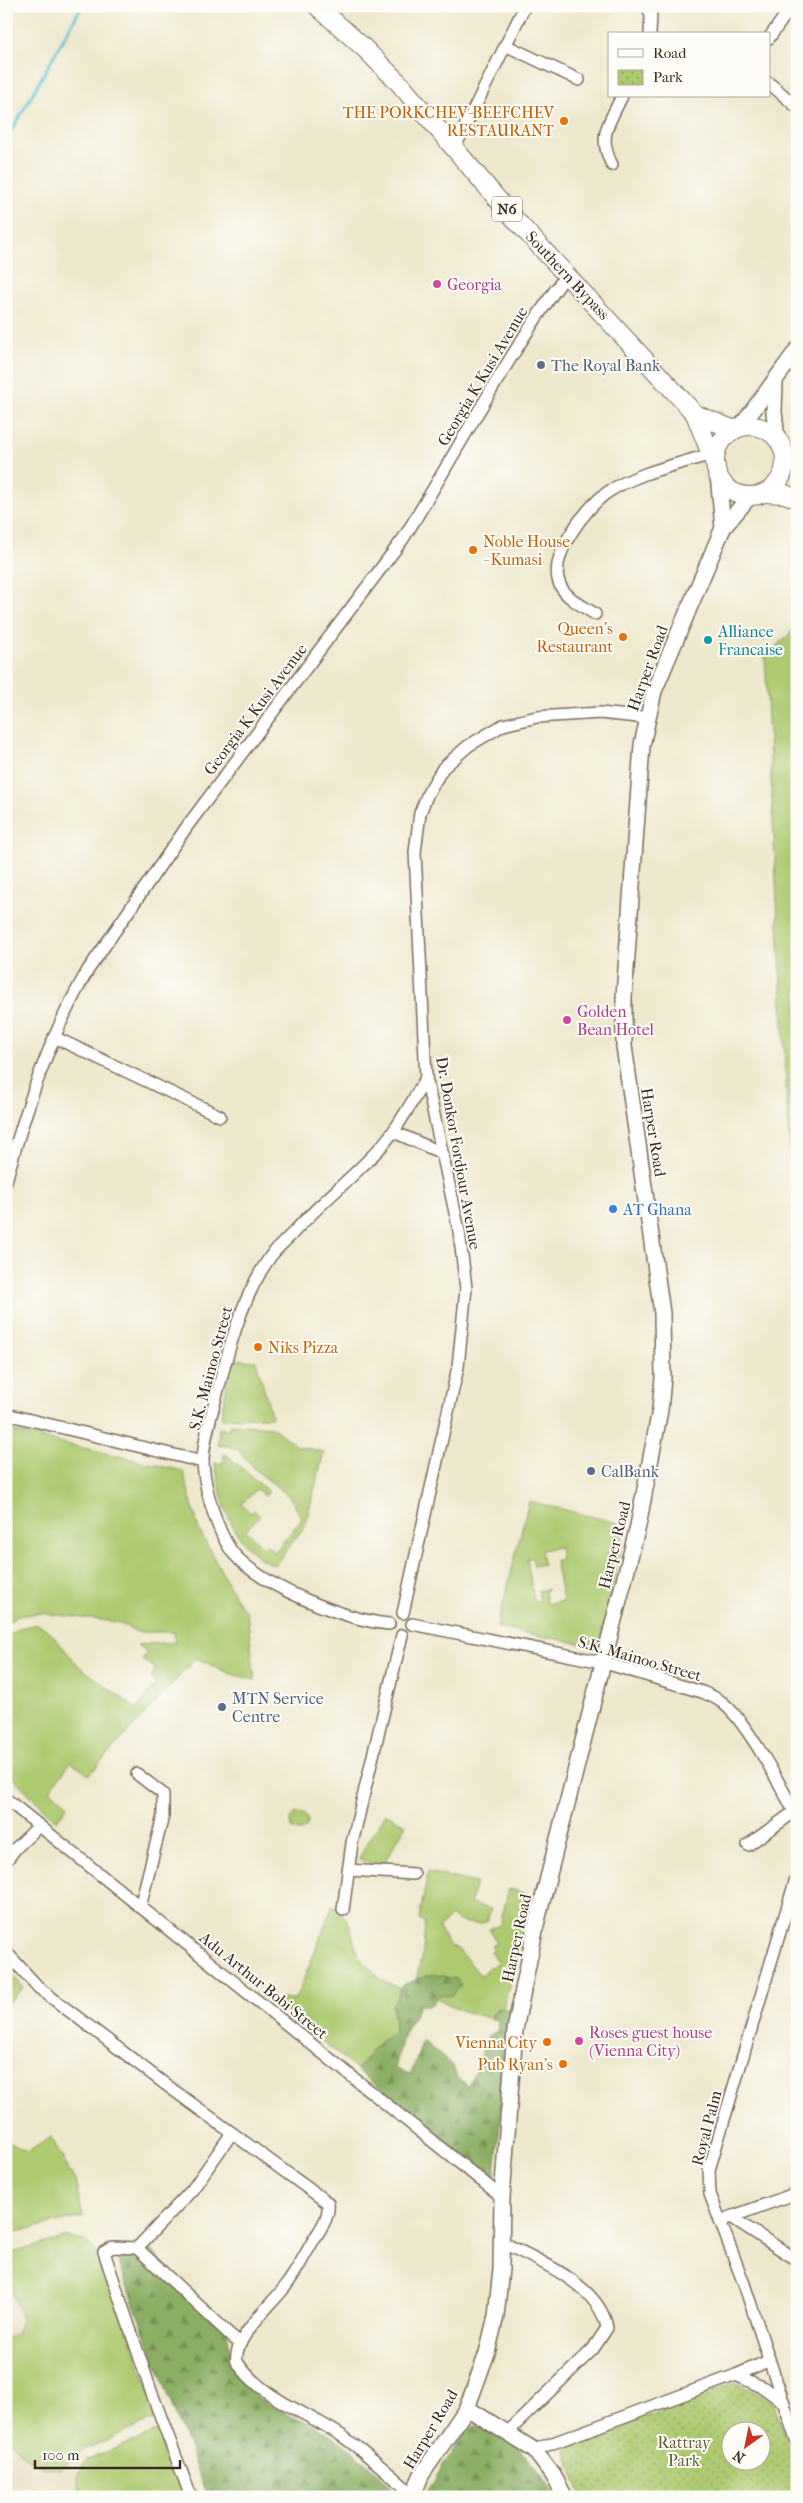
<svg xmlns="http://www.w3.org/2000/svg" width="803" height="2503" font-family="'IM FELL French Canon',serif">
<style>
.built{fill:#e6daba}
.grass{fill:#aeca71;stroke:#747a48;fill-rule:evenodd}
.forest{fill:url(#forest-firs);stroke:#626c40}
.park{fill:url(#park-dots);stroke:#747a48;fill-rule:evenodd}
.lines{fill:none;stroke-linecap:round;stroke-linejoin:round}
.stream{stroke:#54c0ce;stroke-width:3}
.minor-casing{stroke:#7a6c5b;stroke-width:14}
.major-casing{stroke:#7a6c5b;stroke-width:18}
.highway-casing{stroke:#7a6c5b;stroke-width:20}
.minor{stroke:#fff;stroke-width:11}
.major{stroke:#fff;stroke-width:15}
.highway{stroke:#fff;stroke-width:18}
.food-dot{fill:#e8710a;stroke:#fdfcf7;stroke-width:2}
.hotel-dot{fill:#d1479c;stroke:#fdfcf7;stroke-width:2}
.service-dot{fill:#5c6f8a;stroke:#fdfcf7;stroke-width:2}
.culture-dot{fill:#0f9aa8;stroke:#fdfcf7;stroke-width:2}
.shop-dot{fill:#3f7fe0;stroke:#fdfcf7;stroke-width:2}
.labels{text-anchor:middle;stroke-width:4;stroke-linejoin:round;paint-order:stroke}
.shield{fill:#fdfcf7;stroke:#75695f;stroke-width:1}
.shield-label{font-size:15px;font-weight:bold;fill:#3b2a1e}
.food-label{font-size:16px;fill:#c56008;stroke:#fdfcf7;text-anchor:end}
.street-label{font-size:16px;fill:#3b2a1e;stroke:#fdfcf7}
.hotel-label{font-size:16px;fill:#b23c85;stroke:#fdfcf7;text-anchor:start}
.service-label{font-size:16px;fill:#4e5e75;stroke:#fdfcf7;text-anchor:start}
.culture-label{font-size:16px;fill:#0d838f;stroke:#fdfcf7;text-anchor:start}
.shop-label{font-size:16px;fill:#366cbe;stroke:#fdfcf7;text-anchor:start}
.park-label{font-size:16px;fill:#5e5a37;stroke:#fdfcf7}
</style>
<defs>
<pattern id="forest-firs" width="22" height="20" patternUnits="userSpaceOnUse" patternTransform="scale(1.25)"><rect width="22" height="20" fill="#8aae63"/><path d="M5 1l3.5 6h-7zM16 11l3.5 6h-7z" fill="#728e51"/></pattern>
<pattern id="park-dots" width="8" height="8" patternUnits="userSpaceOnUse" patternTransform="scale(1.25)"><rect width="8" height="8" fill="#aeca71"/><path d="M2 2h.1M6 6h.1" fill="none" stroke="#8fa45c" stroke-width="1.8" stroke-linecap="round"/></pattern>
</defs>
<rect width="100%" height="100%" fill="#fdfcf7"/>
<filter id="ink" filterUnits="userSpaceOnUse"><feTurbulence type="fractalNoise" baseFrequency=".02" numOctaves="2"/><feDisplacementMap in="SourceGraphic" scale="10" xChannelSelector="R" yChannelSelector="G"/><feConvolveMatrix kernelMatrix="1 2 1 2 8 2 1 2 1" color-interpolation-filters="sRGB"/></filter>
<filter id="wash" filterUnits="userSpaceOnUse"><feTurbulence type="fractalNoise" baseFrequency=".0096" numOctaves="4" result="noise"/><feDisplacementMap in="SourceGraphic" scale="20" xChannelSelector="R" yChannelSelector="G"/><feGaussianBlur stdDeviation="1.12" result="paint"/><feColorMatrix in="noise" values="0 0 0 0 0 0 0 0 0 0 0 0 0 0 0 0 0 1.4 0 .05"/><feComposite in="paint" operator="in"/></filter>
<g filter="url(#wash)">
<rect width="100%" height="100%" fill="#eee8cc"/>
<path class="built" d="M6,2241L104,2497H6Z"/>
<g class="grass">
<path d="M797,627V1243L787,1106L765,656Z"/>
<path d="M231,1359L256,1361L272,1417L221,1418Z"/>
<path d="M230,1424L272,1427L297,1446L324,1452L305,1526L275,1565C233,1551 221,1501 215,1463H224V1454L227,1455L269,1492L265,1496L257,1489L242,1504L250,1513L254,1510L260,1516L246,1530L263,1548L267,1546L275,1552L302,1519L289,1496L258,1472L238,1450L231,1447L218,1445L219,1428L228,1430Z"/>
<path d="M6,1430L183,1471L199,1530L238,1602L247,1612L255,1680L231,1674L196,1658L89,1775L71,1762L50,1790L68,1805L56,1821L6,1771V1638L19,1628L37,1624L48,1630L80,1667L137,1709L157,1683L150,1679L156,1669L142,1660L147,1652L137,1645L175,1642L174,1632H137L117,1622L39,1613L17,1616L6,1624Z"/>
<path d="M529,1501L626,1525L599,1647L497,1628ZM559,1547L561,1559L555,1560L563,1601L547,1604L545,1592L548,1589L538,1591L540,1600L534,1601L527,1559L532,1558L534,1566L543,1564L541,1550Z"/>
<circle cx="299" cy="1822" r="9"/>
<path d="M385,1813L406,1825L380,1870L359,1858Z"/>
<path d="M428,1872L476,1883L470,1904L491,1909L487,1921C476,1927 460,1923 451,1916L439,1928L450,1947L458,1949L481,1976L497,1962L491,1952L494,1950L491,1946L497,1943L489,1929L500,1925L509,1889L533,1895L503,2009L497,2008L492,2014V2019L463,2011L436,1998L438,1995L433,1974L416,1980L423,1952L425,1922L419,1919Z"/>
<path d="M333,1905L349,1922L358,1956L381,1979L401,1989L392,2006L395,2019L394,2032C378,2041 368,2055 357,2070L272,1999H296Z"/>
<path d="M6,1964L23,1988L6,2005Z"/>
<path d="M51,2137L75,2181L83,2217L6,2234V2141L28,2152Z"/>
<path d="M66,2237L87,2242L104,2259L158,2418L83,2450L60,2469L44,2468L21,2454L6,2433V2339L16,2334L22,2318L6,2277V2255Z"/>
<path d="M161,2430L185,2497H83C75,2479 74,2474 88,2460Z"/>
</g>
<g class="forest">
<path d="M433,1974L456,1979L461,1986L451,1996L439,1995L431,2005H420L404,2033L395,2069L411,2074L423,2041L453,2066L457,2078L468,2085L477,2070L488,2036L497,2031L498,2020L492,2019V2015L498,2008L512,2009L494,2183L357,2070C368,2055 378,2041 394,2032L395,2019L392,2006L404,1984Z"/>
<path d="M138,2244L153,2251L190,2295L228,2332C228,2351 239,2381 254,2394C272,2411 301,2417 322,2430C353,2448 377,2471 401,2497H207L119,2265L117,2253Z"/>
<path d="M478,2426C510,2434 541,2467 553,2497H423L467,2429Z"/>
</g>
<path class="park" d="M736,2382L773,2402L797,2473V2497H582L565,2449L569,2446ZM730,2430H760V2460H730Z"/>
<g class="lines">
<path class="stream" d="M6,141L82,6"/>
</g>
</g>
<g filter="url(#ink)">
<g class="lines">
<defs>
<g id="minor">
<path d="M647,6L651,15L650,34"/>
<path d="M769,38L792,6"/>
<path d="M505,45L579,80"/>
<path d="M769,83L797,107"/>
<path d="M455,147L525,6"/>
<path d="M612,165C597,135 609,124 622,96"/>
<path d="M595,614C583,606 566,598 560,585C547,557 586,507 608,492C638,472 677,465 711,454"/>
<path d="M54,1037L220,1116"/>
<path d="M394,1132L442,1153"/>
<path d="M6,1181C26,1108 50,1035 88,970L188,825L403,539C458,451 505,358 567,274"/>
<path d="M6,1414L203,1462"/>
<path d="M403,1613L458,1367L466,1288L459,1231L426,1078L415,852L420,813L428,793L443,768L468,746L503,725L537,717L600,713L647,718"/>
<path d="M389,1624C346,1620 262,1587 233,1553C217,1532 205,1490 203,1464C202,1442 216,1398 222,1375C233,1334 245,1293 270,1257C276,1249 284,1242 291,1235C318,1205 350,1180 378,1150C398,1129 411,1103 426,1078"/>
<path d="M412,1624L602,1662L702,1692C709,1695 717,1698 723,1703C747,1722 782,1788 797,1817"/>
<path d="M137,1774L163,1794V1816L140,1907"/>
<path d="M6,1799L502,2197"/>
<path d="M748,1845L794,1812"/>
<path d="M6,1861L16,1848L39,1826"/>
<path d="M348,1870L414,1874"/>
<path d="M797,1875L709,2170L710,2194L744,2284L797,2443"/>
<path d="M343,1910L352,1843L402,1635"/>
<path d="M6,1952L39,1988L165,2084L328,2203C330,2218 320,2229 313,2241C304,2256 296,2273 285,2287C271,2305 232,2339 237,2362C263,2400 307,2412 342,2436C368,2454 390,2474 413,2495"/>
<path d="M731,2217L797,2260"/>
<path d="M720,2221L797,2193"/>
<path d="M501,2242C536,2259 600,2285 607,2328L593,2349L507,2433"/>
<path d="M137,2248L240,2344"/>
<path d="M736,2375L764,2388L784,2403"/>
<path d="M534,2450L736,2375L768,2361"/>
<path d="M191,2497L151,2391L104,2252L113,2247L137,2248L192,2190L232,2133"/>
</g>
<g id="major">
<path d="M775,382L774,412L777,439"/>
<path d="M740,428L797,350"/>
<path d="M718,474L723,528"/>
<path d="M467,2408L534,2450L553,2475L565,2497"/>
<path d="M412,2497L422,2474L467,2408L487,2353L496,2316L501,2269L502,2197L515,2030L536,1925L638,1526L660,1410L663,1378L662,1313L624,1046V997L642,745L654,691L723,528L750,496"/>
</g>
<g id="highway">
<path d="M317,6L364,48L399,83L510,214L695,414L716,467"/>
<path d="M695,414L735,430"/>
<circle cx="750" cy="461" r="35"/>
<path d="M765,493L785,494L797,499"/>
</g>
</defs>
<use href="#minor" class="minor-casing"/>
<use href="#major" class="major-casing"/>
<use href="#highway" class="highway-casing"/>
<use href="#minor" class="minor"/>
<use href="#major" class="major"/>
<use href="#highway" class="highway"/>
</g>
</g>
<g class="food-dot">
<circle cx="564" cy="121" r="5"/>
<circle cx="473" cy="550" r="5"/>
<circle cx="623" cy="637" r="5"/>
<circle cx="258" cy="1347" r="5"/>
<circle cx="547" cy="2042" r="5"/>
<circle cx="563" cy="2064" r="5"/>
</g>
<g class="hotel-dot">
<circle cx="437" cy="284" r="5"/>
<circle cx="567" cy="1020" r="5"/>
<circle cx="579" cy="2041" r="5"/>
</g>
<g class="service-dot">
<circle cx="541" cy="365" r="5"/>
<circle cx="591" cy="1471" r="5"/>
<circle cx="222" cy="1707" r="5"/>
</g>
<circle class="culture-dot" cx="708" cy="640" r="5"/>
<circle class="shop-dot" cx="613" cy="1209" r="5"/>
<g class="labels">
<rect class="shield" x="492" y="196.5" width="30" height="25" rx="4"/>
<g class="shield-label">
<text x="507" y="214">N6</text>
</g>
<g class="food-label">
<text x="554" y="118">THE PORKCHEV-BEEFCHEV<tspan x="554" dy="18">RESTAURANT</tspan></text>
<text x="483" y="547" text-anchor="start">Noble House<tspan x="483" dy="18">- Kumasi</tspan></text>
<text x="613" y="634">Queen's<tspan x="613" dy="18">Restaurant</tspan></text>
<text x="268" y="1353" text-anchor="start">Niks Pizza</text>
<text x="537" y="2048">Vienna City</text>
<text x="553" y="2070">Pub Ryan's</text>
</g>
<g class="street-label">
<text transform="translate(568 275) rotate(47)" y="6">Southern Bypass</text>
<text transform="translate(482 376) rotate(-59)" y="6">Georgia K Kusi Avenue</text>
<text transform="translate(647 668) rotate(-70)" y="6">Harper Road</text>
<text transform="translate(255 709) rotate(-53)" y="6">Georgia K Kusi Avenue</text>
<text transform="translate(654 1132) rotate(81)" y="6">Harper Road</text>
<text transform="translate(459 1153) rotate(80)" y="6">Dr. Donkor Fordjour Avenue</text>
<text transform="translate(210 1368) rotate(-75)" y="6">S.K. Mainoo Street</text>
<text transform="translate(614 1545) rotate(-76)" y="6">Harper Road</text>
<text transform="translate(640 1658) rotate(16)" y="6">S.K. Mainoo Street</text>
<text transform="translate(516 1938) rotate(-78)" y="6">Harper Road</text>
<text transform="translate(264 1985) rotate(39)" y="6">Adu Arthur Bobi Street</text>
<text transform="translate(706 2128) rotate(-75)" y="6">Royal Palm</text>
<text transform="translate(430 2429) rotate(-59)" y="6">Harper Road</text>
</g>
<g class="hotel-label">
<text x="447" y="290">Georgia</text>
<text x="577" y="1017">Golden<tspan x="577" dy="18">Bean Hotel</tspan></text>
<text x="589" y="2038">Roses guest house<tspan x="589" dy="18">(Vienna City)</tspan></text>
</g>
<g class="service-label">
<text x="551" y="371">The Royal Bank</text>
<text x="601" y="1477">CalBank</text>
<text x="232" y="1704">MTN Service<tspan x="232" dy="18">Centre</tspan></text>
</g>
<g class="culture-label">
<text x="718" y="637">Alliance<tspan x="718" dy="18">Francaise</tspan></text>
</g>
<g class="shop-label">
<text x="623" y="1215">AT Ghana</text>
</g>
<g class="park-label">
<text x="684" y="2448">Rattray<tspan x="684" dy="18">Park</tspan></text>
</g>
</g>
<rect width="803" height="2503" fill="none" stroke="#fdfcf7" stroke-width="25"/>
<rect x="608" y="32" width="162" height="65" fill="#fdfcf7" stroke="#afa8a0"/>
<rect x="618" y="49" width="25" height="8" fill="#ffffff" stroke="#afa8a0"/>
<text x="653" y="58" font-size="15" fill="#3b2a1e">Road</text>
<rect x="618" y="70" width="25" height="15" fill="url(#park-dots)" stroke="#afa8a0"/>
<text x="653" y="82" font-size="15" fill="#3b2a1e">Park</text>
<g transform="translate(746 2446) rotate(213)"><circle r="24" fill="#fdfcf7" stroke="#afa8a0"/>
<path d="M0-4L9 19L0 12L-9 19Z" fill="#c8321e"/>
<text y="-8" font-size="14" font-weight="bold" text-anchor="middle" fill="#3b2a1e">N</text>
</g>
<path d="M35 2460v8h145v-8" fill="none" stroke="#3b2a1e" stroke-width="2.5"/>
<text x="42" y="2460" font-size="15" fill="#3b2a1e" stroke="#fdfcf7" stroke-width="4" paint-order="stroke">100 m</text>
</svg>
